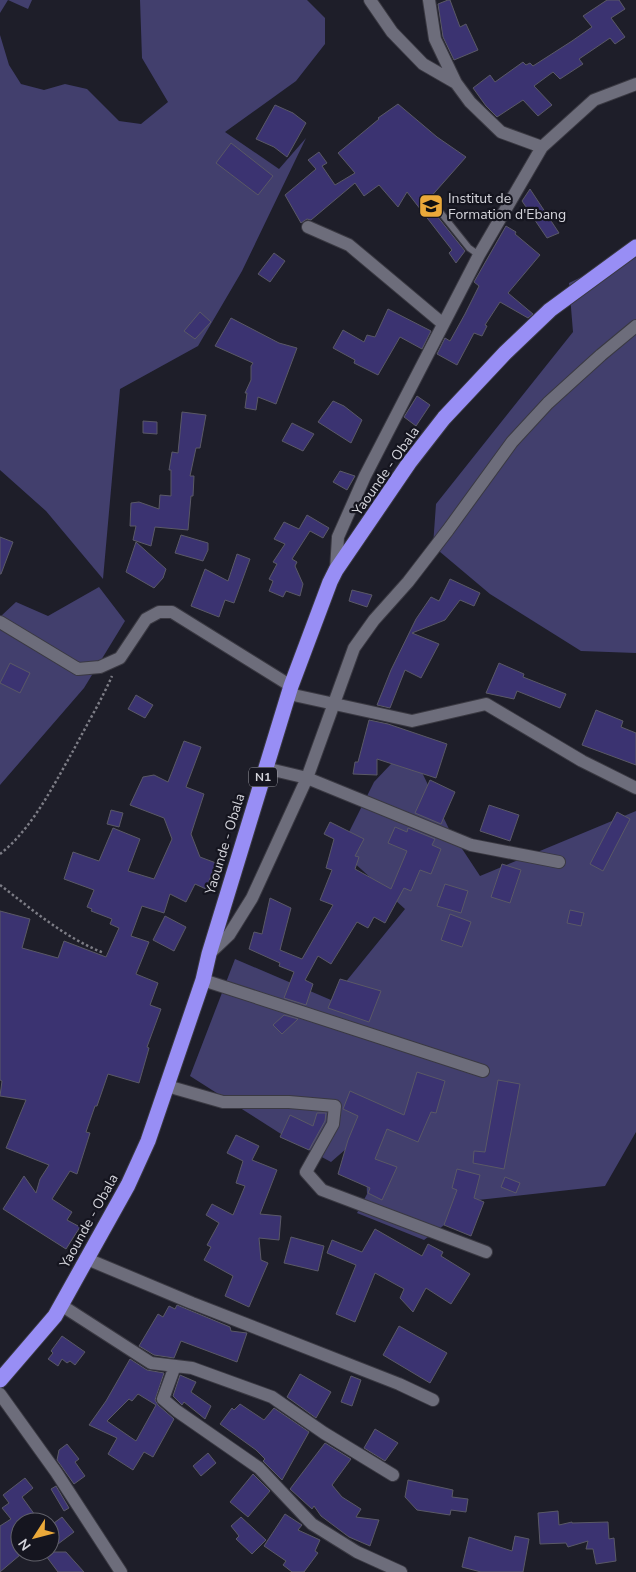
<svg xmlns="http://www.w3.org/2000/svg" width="636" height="1572" viewBox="0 0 636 1572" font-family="'Nunito Sans',sans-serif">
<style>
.green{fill:#423f6d}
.building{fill:#3b3371;stroke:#5a5966;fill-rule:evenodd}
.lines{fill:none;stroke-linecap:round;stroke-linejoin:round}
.lane-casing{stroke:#3a3942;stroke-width:8}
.street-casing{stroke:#3a3942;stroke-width:14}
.highway-casing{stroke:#3a3942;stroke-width:17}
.path{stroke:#7d7d86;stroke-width:2.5;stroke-dasharray:2.5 2.5;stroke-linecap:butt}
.lane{stroke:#6d6d7b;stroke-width:6}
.street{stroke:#6d6d7b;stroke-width:12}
.highway{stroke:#988ef5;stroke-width:15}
.labels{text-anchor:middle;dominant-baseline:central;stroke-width:4.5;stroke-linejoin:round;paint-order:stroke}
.shield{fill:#15151f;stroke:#9b9ba3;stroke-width:1}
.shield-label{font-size:12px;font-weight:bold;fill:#d4d4db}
.poi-label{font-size:14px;fill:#d4d4db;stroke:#15151f;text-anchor:start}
.street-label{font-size:14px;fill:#d4d4db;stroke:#15151f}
</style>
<rect width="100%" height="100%" fill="#1e1e29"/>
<path class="green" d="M0 0H32L28 9 8 0 0 13Z
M140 0H307L325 18V44L296 81 225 132 279 169 306 138 242 271 198 346 120 389 103 579 46 511 0 470V35L9 65 21 84 44 90 65 84 87 89 119 121 141 124 168 102 142 58Z
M636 250V653L581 651 490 594 433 546 436 504 573 332 569 283Z
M99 587 125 621 84 688 0 785V617L16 602 48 616Z
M409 745 449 829 480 876 636 811V1132L605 1186 478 1200 424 1240 357 1213 367 1194 365 1150 354 1142 331 1162 292 1141 190 1076 235 959 331 1000 405 909 340 850 374 782Z"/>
<path class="building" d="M448 0H450L460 27 466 24 478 50 454 60 443 37 438 4Z
M607 0H619L625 9 611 18 625 37 615 44 610 38 579 59 583 64 560 79 553 72 534 86 552 105 538 116 523 100 497 117 486 106 473 88 490 75 495 82 523 62 526 65 530 63 533 66 572 41 592 27 583 16Z
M398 104 437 137 466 157 428 200 437 210V216L465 251 456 263 449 253 452 250 407 192 398 207 379 185 364 196 355 183 311 220 307 219 301 223 285 195 316 169 308 160 319 152 327 163 322 166 335 185 355 173 338 153 379 119 378 118Z
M275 105 293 113 306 123 287 157 274 147 256 139Z
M231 143 273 176 258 195 216 163Z
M530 189 559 233 547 238 522 201Z
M506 226 516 232 515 234 540 255 508 293 533 314 528 318 500 302 485 325 487 326 482 336 474 333 457 365 437 354 445 338 450 341 465 314 479 286 474 282Z
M274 253 285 261 270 282 258 274Z
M388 309 431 331 422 349 400 337 378 375 354 363 355 360 333 348 343 330 364 342 367 335 375 337Z
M200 312 211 322 195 339 184 331Z
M231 318 279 343 297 348 276 404 258 397 256 410 245 408 247 393H245L251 380V366L253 363 215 346Z
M417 396 430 405 416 426 404 417Z
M333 401 344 406 362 420 351 443 318 422Z
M182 412 206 415 200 448H196L190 476H194L193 496H191L188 530 155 527 151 546 133 540 136 526H130L131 503 139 502 159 509 160 495 171 496V470H169L172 452 178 453Z
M143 421 157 422V434L143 433Z
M292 423 314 434 303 451 282 441Z
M340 471 355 476 347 490 333 482Z
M307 515 329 528 323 538 310 531 292 559 297 562 295 566 303 584 300 596 286 591 283 597 269 591 273 581 269 579 277 564 273 562 285 544 274 539 284 522 299 529Z
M181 535 208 543V550L203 561 175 553Z
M0 537 13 542 1 574H0Z
M136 542 166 569 163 578 154 588 126 572Z
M237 554 250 559 234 603 225 600 219 617 191 606 205 569 228 581Z
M450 579 480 593 474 606 460 600 445 620 412 633 439 644 421 678 405 670 390 708 377 705 391 670 416 619 431 597 439 601Z
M352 590 372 595 367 607 349 601Z
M10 663 30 673 20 693 0 683Z
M499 663 524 674 523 677 566 694 560 708 517 691 514 699 486 693Z
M136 695 153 705 145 718 128 709Z
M596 710 623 721 621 727 636 733V765L582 745Z
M369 720 388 724 447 744 436 778 377 759V775L353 774 355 762H358Z
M184 741 201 747 186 787 204 794 191 834 200 857 216 863 206 889 195 884 186 902 170 894 164 913 142 906 131 936 149 942 136 974 158 983 150 1005 161 1009 147 1047 149 1048 139 1083 108 1074 97 1106H95L86 1132 90 1133 77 1174 70 1171 52 1199 72 1212 67 1220 80 1227 66 1249 3 1209 24 1176 36 1193 40 1179 49 1165 6 1148 26 1100 0 1096 2 1081 0 1080V911L30 919 22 948 58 958 64 941 106 957 119 928 110 924 112 919 91 911 92 909 87 907 94 890 64 879 73 852 99 861 113 828 140 839 128 871 154 879 172 839 164 818 130 805 143 777 154 775 168 782Z
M430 780 455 792 441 824 415 813Z
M489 805 519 815 510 841 480 831Z
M111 810 123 813 119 827 107 824Z
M617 812 630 819 603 871 590 864Z
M330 822 364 839 355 856 359 857 355 869 391 889 407 851 388 843 395 827 407 832 408 828 435 839 432 845 441 849 431 874 420 870 411 891 404 888 385 923 374 917 368 928 357 922 331 964 318 956 305 980 313 984 306 1005 284 998 294 972 279 966 280 963 249 949 254 932 262 934 270 898 291 908 280 950 302 959 333 905 320 900 332 870 326 868 334 839 324 834Z
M502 864 521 870 510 903 491 897Z
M445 884 468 891 461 913 437 906Z
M570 910 584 913 581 926 567 923Z
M450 914 471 922 462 947 441 940Z
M165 916 186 927 174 951 153 940Z
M340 979 381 991 369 1022 328 1008Z
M284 1015 298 1019 282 1034 273 1025Z
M417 1072 445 1081 436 1113 431 1112 418 1142 387 1129 375 1159 397 1167 382 1200 368 1193 370 1188 338 1174 348 1140 358 1116 343 1109 350 1091 404 1115Z
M498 1080 520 1084 504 1169 473 1163 474 1151 485 1152Z
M317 1113H326L325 1121 309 1150 280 1137 290 1115 313 1126Z
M236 1135 259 1146 252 1160 277 1170 260 1214 281 1216 279 1240 259 1238 261 1260 268 1263 249 1307 225 1296 233 1276 204 1260 211 1247 207 1245 219 1223 206 1215 212 1204 233 1215 245 1186 236 1183 243 1161 227 1153Z
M457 1169 480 1175 474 1198 484 1202 471 1236 444 1225 457 1190 452 1188Z
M505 1177 520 1183 516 1193 501 1187Z
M375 1229 422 1256 428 1244 443 1252 441 1256 470 1274 451 1304 426 1288 413 1312 400 1298 404 1289 375 1273 355 1322 336 1314 356 1265 327 1253 332 1240 362 1252Z
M291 1237 324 1246 318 1271 284 1263Z
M177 1305 230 1327 231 1331 247 1333 237 1362 181 1341 174 1358 154 1355 139 1346 158 1314 163 1317 169 1306 175 1309Z
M399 1326 447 1353 430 1383 383 1355Z
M62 1336 85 1352 75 1365 70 1361 67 1363 62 1359 58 1366 48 1359 53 1353 51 1351Z
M130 1359 147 1370 164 1373 155 1400 158 1405 174 1419 153 1457 144 1452 133 1470 108 1454 117 1438 89 1425 106 1401ZM138 1394 156 1405 136 1441 107 1421 129 1399 132 1401Z
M300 1374 331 1392 316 1418 287 1397Z
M180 1375 196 1382 191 1392 211 1406 205 1419 184 1402 182 1405 173 1396Z
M351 1376 361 1380 352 1406 341 1402Z
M240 1404 264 1420 274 1408 309 1432 282 1480 263 1461 265 1459 256 1450 220 1424 232 1408 234 1410Z
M375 1429 398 1443 385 1461 364 1448Z
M325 1443 351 1459 332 1485 342 1497 361 1509 356 1517 379 1520 370 1546 349 1537 321 1516 314 1506 312 1509 290 1489Z
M67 1444 79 1459 75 1462 85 1476 74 1484 57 1460 59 1450Z
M208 1453 216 1463 201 1476 193 1466Z
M253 1474 270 1491 248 1517 230 1502Z
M25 1478 33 1488 22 1497 40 1522H20V1555L0 1572V1526L11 1519 2 1508 9 1503 3 1495Z
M408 1480 453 1490 452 1497 468 1499 466 1512 451 1510 450 1515 417 1510 405 1497Z
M56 1486 69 1508 64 1511 51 1489Z
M558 1511 559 1525 572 1522V1523L608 1522 609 1539 614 1538 616 1561 596 1564 593 1549H586L588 1541 568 1547 566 1543 540 1544 538 1513Z
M285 1514 302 1525 298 1530 320 1540 315 1551 318 1553 304 1572H292L283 1565 286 1561 264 1546Z
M62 1517 74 1532 50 1550V1526Z
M241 1517 266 1540 252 1554 236 1539 239 1536 231 1526Z
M515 1536 529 1539 523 1572H481L462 1567 469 1537 512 1551Z
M43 1552H66L84 1572H58Z"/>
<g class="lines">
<defs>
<path id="lane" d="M441 213 469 248 479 255"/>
<path id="street" d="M370 0 392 32 423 64 456 83
M429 0 435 39 456 83 470 102 501 132 542 147
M308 227 349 245 442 323
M336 570 338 537 365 476 479 255 542 147 594 100 636 84
M0 622 78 669 100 667 120 658 146 619 159 612H172L291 686
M289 694 412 721 486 704 582 761 636 788
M265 768 307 778 471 845 559 862
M209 954 229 935 252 898 307 778 354 648 374 620 408 582 448 530 512 442 548 403 601 355 636 326
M203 980 483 1071
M167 1086 223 1102H289L335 1106 333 1124 306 1172 322 1190 486 1252
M87 1259 192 1303 399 1384 433 1400
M61 1305 151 1363 192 1368 272 1397 324 1433 393 1475
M175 1366 163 1399 177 1411 259 1468 312 1524 357 1552 401 1572
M0 1394 56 1472 121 1572"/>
<path id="highway" d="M0 1380 55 1316 128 1185 148 1141 203 980 209 954 291 686 330 582 336 570 409 463 444 418 505 353 550 310 636 247"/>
</defs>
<use href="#lane" class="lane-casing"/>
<use href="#street" class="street-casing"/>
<use href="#highway" class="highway-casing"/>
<path class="path" d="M0 854C32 829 53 786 73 751 86 726 101 701 112 676
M0 885C33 910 65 938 104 953"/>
<use href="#lane" class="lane"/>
<use href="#street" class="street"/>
<use href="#highway" class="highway"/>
</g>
<defs>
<symbol id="school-square" viewBox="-11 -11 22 22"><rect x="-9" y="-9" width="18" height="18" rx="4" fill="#eba93a" stroke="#15151f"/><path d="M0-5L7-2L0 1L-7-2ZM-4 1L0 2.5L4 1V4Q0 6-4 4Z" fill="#111"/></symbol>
</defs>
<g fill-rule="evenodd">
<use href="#school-square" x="417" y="192" width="28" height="28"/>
</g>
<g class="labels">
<rect class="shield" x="249" y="767.5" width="28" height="19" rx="4"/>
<g class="shield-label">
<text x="263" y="777">N1</text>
</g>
<g class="poi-label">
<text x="448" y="198">Institut de<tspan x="448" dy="16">Formation d'Ebang</tspan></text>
</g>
<g class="street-label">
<text transform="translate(386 471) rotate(-55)">Yaounde - Obala</text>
<text transform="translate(225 844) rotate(-73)">Yaounde - Obala</text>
<text transform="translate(89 1221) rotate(-61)">Yaounde - Obala</text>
</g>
</g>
<g transform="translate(35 1537) rotate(234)"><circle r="24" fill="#15151f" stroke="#61616a"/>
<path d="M0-4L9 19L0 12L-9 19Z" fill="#eba93a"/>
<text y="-8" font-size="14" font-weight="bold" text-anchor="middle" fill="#d4d4db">N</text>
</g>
</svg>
